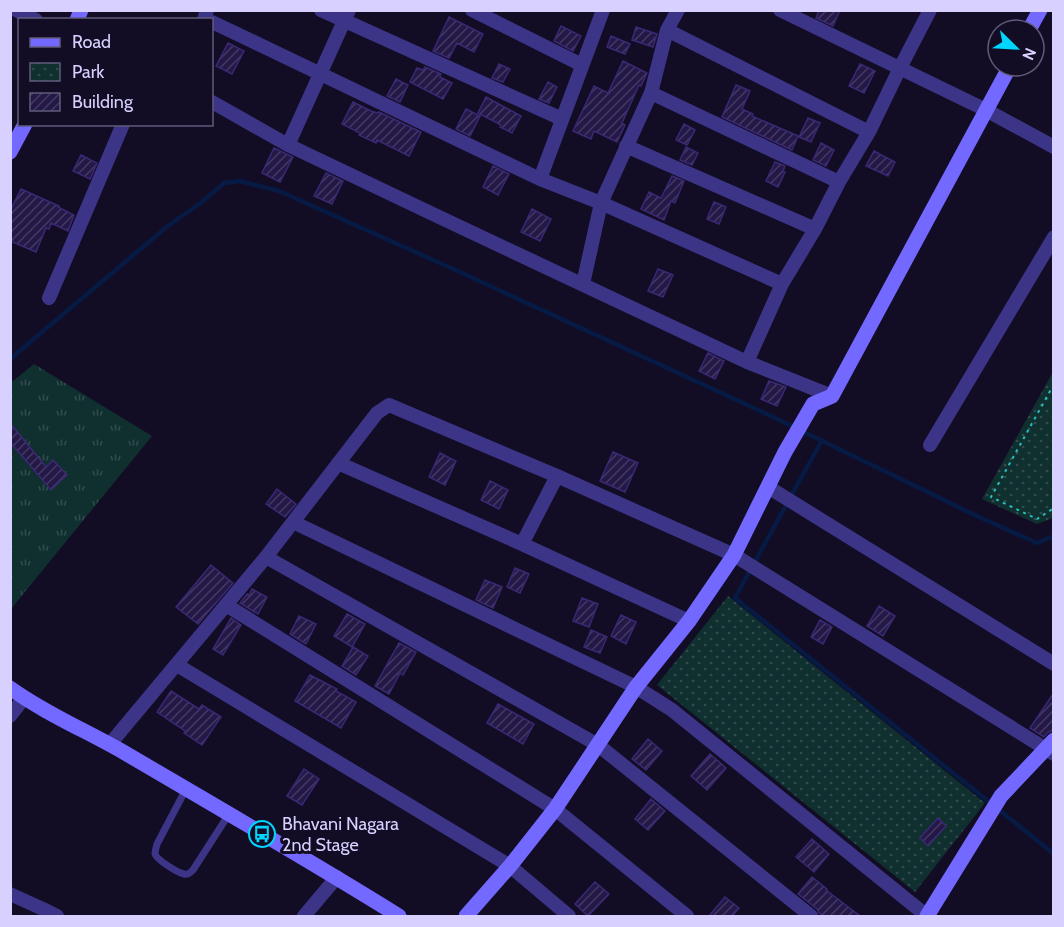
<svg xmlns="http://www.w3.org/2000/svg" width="1064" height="927" viewBox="0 0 1064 927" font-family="Cabin,sans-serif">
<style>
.grass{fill:url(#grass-tufts)}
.park{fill:url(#park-dots)}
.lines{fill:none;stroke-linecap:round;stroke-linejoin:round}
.stream{stroke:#061a44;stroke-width:4.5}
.building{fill:url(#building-hatch);stroke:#3b2875;stroke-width:1.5}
.path{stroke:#27bdbc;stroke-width:2;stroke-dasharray:3 4.5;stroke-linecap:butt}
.lane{stroke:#3c3587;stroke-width:7}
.street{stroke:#3c3587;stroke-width:14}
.secondary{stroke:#7368ff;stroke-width:15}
.labels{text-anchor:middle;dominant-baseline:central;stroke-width:6;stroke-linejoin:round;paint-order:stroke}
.poi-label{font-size:18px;fill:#d8d1ff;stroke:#120d25;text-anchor:start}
</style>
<defs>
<pattern id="grass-tufts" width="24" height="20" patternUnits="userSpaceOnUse" patternTransform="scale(1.5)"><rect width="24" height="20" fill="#102f2f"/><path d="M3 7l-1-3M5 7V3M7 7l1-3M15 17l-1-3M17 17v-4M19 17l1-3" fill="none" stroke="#324c4e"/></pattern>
<pattern id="park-dots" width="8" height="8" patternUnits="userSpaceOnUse" patternTransform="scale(1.5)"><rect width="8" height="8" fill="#102f2f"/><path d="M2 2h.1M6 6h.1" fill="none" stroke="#324c4e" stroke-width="1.8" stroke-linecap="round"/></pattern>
<pattern id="building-hatch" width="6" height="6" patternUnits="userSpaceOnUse" patternTransform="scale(1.5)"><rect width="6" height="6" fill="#241847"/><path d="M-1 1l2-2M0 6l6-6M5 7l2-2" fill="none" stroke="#433963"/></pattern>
</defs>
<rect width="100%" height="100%" fill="#120d25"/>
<path class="grass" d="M34 364 152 436 11 609V380L13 381Z"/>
<path class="park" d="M1053 372V518L1037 524 982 499Z
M728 596 985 803 915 892 657 685Z"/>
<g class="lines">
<path class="stream" d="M10 359 169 225 202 202 224 183 240 181 279 191 460 272 773 417 979 517 1037 543 1054 536
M822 440 735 598 1054 854"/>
</g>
<path class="building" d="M819 10H840L833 26 816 18Z
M449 17 483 34 474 52 457 43 449 58 433 51Z
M561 26 581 36 573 51 554 41Z
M636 27 657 34 653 47 632 40Z
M611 36 630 44 625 54 607 47Z
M228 43 244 51 232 74 216 66Z
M623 61 647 73 641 86 639 85 622 123 625 125 617 142 594 131 591 139 573 131 594 86 608 93Z
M499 64 510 69 503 82 492 78Z
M860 64 875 71 864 93 849 86Z
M425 67 441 74 440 77 452 83 443 99 410 82 417 68 423 70Z
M396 79 408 85 400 102 387 96Z
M548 82 557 87 549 103 539 99Z
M736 85 750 91 742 109 753 114 752 116 798 136 792 150 722 117Z
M486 97 521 116 512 133 500 127 501 125 478 113Z
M353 102 371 111 378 113 379 112 421 132 409 156 377 140 376 143 359 135 360 133 342 124Z
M466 109 480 116 470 136 456 129Z
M808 118 820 123 811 142 799 137Z
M684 124 695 130 687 145 676 140Z
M821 143 834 150 826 166 813 160Z
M686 147 698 153 692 165 680 160Z
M274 148 293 157 280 182 262 173Z
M874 151 895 162 888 176 866 166Z
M81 155 97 163 90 179 73 171Z
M775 162 785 166 783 171 785 172 778 187 766 181Z
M493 166 509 174 498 195 483 187Z
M326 173 343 181 332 204 314 196Z
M672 176 684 181 675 203 671 201 664 220 641 209 649 192 661 198Z
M21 189 59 206 58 207 74 215 68 231 51 223 49 229 46 228 36 252 10 241V211Z
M714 202 726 207 719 224 707 219Z
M532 209 551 219 540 241 521 232Z
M658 269 673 275 663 297 648 291Z
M708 353 724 361 715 379 699 371Z
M769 381 786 387 777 406 761 399Z
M10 423 46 467 53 460 67 475 51 490 10 442Z
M613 452 638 463 625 492 600 481Z
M440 453 456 461 445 485 429 477Z
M490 481 508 490 499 509 481 500Z
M277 489 296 504 285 517 266 504Z
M211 565 233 583 198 624 176 607Z
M515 568 529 574 520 593 507 587Z
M485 580 502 587 493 608 476 600Z
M252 589 267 597 258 614 240 603 247 594 249 595Z
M582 598 598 604 589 627 573 621Z
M879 606 895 616 883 636 867 626Z
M347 614 365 624 352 647 334 636Z
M621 615 636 622 626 644 611 636Z
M299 616 316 624 306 644 290 634Z
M231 618 241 625 223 655 213 649Z
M820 620 832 627 823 644 811 637Z
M591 630 607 637 600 653 584 647Z
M399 643 416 652 403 675 400 673 389 694 375 686Z
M353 647 368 656 356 675 342 666Z
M310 675 337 689 336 691 356 702 341 728 295 701Z
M171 691 199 709 202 705 221 717 202 745 184 733 185 731 157 712Z
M1053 694V730L1047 733 1044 737 1030 728Z
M498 704 534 724 523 744 487 723Z
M648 739 662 751 646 770 632 759Z
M710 754 726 768 707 790 691 776Z
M304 769 319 779 302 805 287 796Z
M651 799 665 811 648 830 635 819Z
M938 818 946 826 928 846 920 838Z
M812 839 829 854 814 872 796 857Z
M812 877 827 889 826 890 860 916H824L819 913 817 909 798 894Z
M595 882 609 894 588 916 575 904Z
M725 897 739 908 732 916H709Z"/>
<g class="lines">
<path class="path" d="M1054 384 991 497 1037 519 1054 508"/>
<path class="lane" d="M186 789 157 844C156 848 155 851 155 854 157 860 178 873 184 874 188 875 190 873 193 870L229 814"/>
<path class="street" d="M16 10 36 20
M321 10 562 119
M472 10 582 65
M780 10 986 110 1054 147
M204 20 207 10
M212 22 540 179 601 203 782 284
M667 30 869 132
M651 93 839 182
M212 102 288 145 437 216 747 362 832 396
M288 145 349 10
M626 146 815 229
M540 179 603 10
M583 284 601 203 651 93 667 30 678 10
M49 298 123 124
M747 362 782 284 815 229 839 182 869 132 900 68 930 10
M930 445 1054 237
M338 463 522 544 689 621
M768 487 1054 664
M293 522 636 687 672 710 927 916
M522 544 557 476
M266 557 598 745 811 916
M226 605 555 809 687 916
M177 665 510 866 569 916
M10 716 24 698
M110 744 266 557 377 413 389 405 557 476 734 555 1054 754
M10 894 43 909 57 916
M304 916 337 877"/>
<path class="secondary" d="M77 20 81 10
M1029 30 1040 10
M10 152 25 124
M10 688C46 714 87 731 125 753 217 807 309 860 399 916
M466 916 510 866 555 809 636 687 689 621 734 555 785 452 813 404 832 396 1010 66
M927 916 1001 796 1054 740"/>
</g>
<defs>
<symbol id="bus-ring" viewBox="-11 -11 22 22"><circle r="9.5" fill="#120d25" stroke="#00d6fc" stroke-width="1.5"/><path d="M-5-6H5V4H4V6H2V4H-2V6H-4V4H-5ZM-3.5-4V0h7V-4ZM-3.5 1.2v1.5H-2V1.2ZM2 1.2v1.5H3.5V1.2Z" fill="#00d6fc"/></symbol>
</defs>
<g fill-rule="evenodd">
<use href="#bus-ring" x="247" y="819" width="30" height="30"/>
</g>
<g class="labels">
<g class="poi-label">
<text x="282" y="824">Bhavani Nagara<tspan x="282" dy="21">2nd Stage</tspan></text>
</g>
</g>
<rect width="1064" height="927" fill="none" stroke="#d8d1ff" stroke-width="24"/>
<rect x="18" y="18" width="195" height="108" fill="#120d25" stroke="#615b7c" stroke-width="1.5"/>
<rect x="30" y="38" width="30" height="9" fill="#7368ff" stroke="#615b7c" stroke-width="1.5"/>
<text x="72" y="48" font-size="18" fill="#d8d1ff">Road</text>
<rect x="30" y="63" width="30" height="18" fill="url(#park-dots)" stroke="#615b7c" stroke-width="1.5"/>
<text x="72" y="78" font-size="18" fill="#d8d1ff">Park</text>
<rect x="30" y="93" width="30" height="18" fill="url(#building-hatch)" stroke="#615b7c" stroke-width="1.5"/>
<text x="72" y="108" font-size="18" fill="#d8d1ff">Building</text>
<g transform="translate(1016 48) rotate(114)"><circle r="28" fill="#120d25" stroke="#615b7c" stroke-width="1.5"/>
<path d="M0-4.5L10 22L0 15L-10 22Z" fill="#00d6fc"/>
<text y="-9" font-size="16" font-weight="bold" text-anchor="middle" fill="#d8d1ff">N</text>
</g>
</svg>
